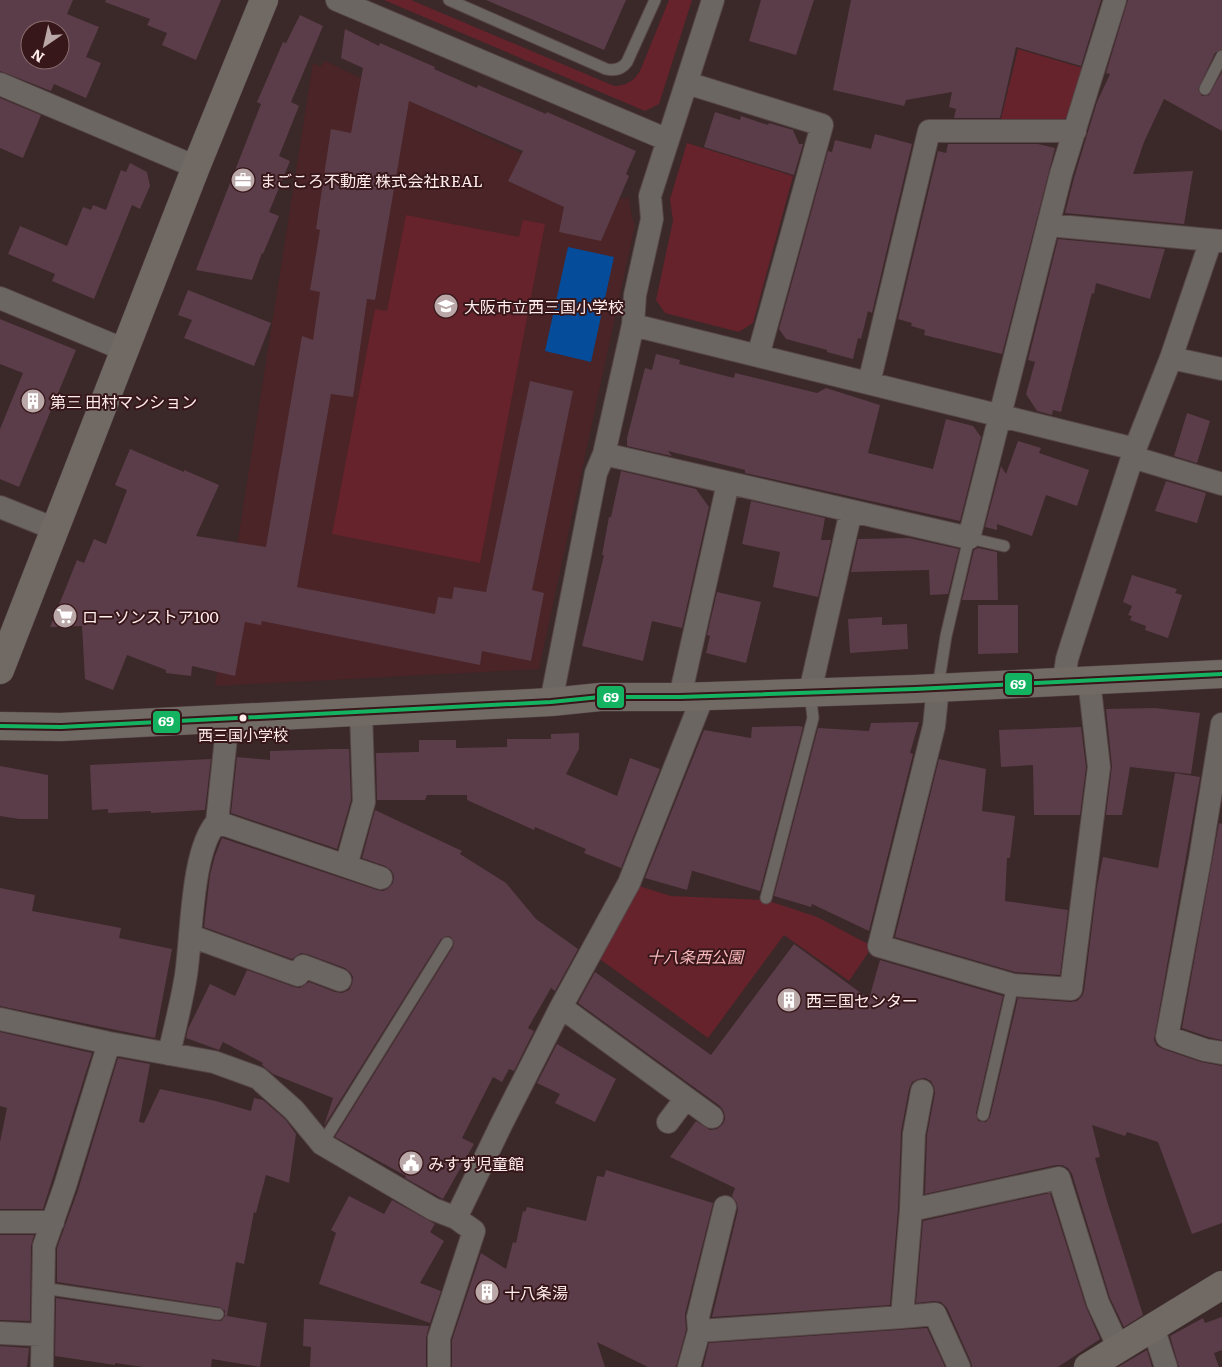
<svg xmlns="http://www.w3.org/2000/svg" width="1222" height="1367" viewBox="0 0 1222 1367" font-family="Literata,'Noto Sans JP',serif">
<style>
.built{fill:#4a2426}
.green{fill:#66232c}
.water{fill:#054c9a}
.building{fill:#5b3d49;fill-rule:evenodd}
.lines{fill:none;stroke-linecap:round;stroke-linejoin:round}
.lane-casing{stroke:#554546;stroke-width:13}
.street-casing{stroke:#554546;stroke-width:24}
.secondary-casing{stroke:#554546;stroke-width:29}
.lane{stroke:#6c6662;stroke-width:11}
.street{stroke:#6c6662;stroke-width:22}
.secondary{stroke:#716964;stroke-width:28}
.bus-1-casing{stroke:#38171a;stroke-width:8}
.bus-1{stroke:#13b361;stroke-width:4}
.bus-dot{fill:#ffecec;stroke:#38171a;stroke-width:2}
.labels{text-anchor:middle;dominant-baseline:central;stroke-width:4;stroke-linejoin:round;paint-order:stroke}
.bus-label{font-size:15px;fill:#ffecec;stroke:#38171a}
.poi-label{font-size:16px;fill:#ffecec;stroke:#38171a;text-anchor:start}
.park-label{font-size:16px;font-style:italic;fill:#f8b8bb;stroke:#38171a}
.line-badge{stroke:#38171a;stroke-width:2}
.badge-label{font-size:14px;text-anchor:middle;font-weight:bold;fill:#fff}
</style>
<rect width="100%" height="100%" fill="#3b2829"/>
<path class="built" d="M325 61 618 199 629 198 632 217 635 225 539 669 215 686 313 63 320 67Z"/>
<path class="green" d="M384 0H411L614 86C626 86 634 81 640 71L669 0H692L659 104 645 111Z
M1018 49 1086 69 1068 117 1061 120 1001 119Z
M687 143 793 176 753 323 739 332 665 313 656 300 673 221 670 199Z
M406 215 519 237 523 220 545 224 480 563 332 534 375 309 387 311Z
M639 886 671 896 766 900 817 917 868 944V953L849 981 784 935 708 1038 597 957Z"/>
<path class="water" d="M568 247 614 257 591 362 545 351Z"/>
<path class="building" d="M0 0H73L67 14 99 27 86 57 101 63 86 98 54 84 51 91 0 71ZM30 30H60V60H30Z
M106 0H221L196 60 162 45 167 33 147 25 150 19 105 2Z
M486 0H626L604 50Z
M761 0H814L796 55 749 41Z
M851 0H1101L1081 66 1016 47 1000 118H954L956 109 949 107 952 92 906 100 904 106 833 90Z
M1128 0H1222V49L1215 53 1198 89 1202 96 1209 95 1222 72V131L1164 99 1144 142 1133 174 1193 171 1184 224 1065 213 1074 178 1097 102 1110 74 1106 73Z
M300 15 323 26 291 102 299 106 279 156 290 161 269 212 279 216 263 254 262 253 252 280 196 270 261 104 257 102 283 42 286 43Z
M345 29 379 46 380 43 435 67 434 69 477 88 478 85 546 114 547 112 636 151 626 174 629 176 601 241 559 232 564 207 508 181 523 151 409 101 375 300 367 299 353 397 331 394 297 587 435 614 438 597 452 599 454 587 486 592 530 381 573 391 532 590 544 593 531 661 482 651 480 665 262 621 261 625 245 622 235 676 192 666 191 676 166 673V670L127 655 113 690 85 679 82 626 50 627 77 560 84 563 94 539 106 544 127 490 115 485 130 449 184 472V470L219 485 196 536 266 547 302 336 313 340 320 292 310 290 320 230 316 229 331 129 351 133 363 68 341 58Z
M0 98 41 115 23 158 0 148Z
M715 112 740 120 741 116 768 125 769 123 793 130 799 144H803L794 175 704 147Z
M875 134 912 144 872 313 868 311 861 339 858 338 853 359 827 352V350L786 339 779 329 828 151 832 152 835 140 871 149Z
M948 144H1038L1055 148 1002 354 924 335 925 330 911 326 912 323 898 319 938 151 946 153Z
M130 163 147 172 150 186 140 209 132 205 94 299 52 281 55 274 8 254 20 226 67 246 83 207 91 210 93 205 106 210 121 170 126 172Z
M1058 239 1165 249 1150 299 1096 283 1094 294 1092 293 1061 412 1053 410 1052 415 1037 411 1026 394 1035 362 1028 360Z
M188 290 271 323 254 366 184 338 192 320 178 315Z
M0 319 76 350 19 487 0 479V429L23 373 0 364Z
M656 354 680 360 679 364 734 378 735 373 817 393 826 388 880 405 868 453 933 469 946 419 973 426 981 437 960 521 745 473V470L668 451 672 456 627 446V438L645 368 652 370Z
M1187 413 1210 421 1197 463 1174 456Z
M1018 441 1041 448 1039 453 1089 470 1077 506 1046 495 1032 536 997 524V530L985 527 1001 466 1006 474Z
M621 471 696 489 709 507 682 628 652 621 643 661 582 646 604 555H602L609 517H611Z
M1166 481 1206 493 1197 523 1155 511Z
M751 501 825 518 821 540H831L818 597 773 587 780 552 742 544Z
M909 538 959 549 948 594 930 595 929 570 851 572 858 539Z
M978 548 997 552 998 600H962L974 550Z
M1132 575 1177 589 1175 593 1182 595 1168 638 1145 630 1146 626 1130 620 1132 616 1128 615 1132 606 1123 602Z
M717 592 761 602 746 663 706 653 710 636 707 635Z
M978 605H1018V653L978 654Z
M882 617V625L907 624 908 649 850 653 848 619Z
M1155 708 1200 713 1191 774 1130 767 1122 815H1106L1112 766 1106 709Z
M919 722 910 753 913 754 869 931 812 904 811 907 774 896 818 728 869 731 871 723Z
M799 726 803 727 760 891 690 870 692 871 687 890 645 878 704 730 751 738 752 727Z
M1081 727 1086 767 1080 815H1034L1033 765 1001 767 999 730Z
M579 733V749L566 774 617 796 630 758 660 769 621 868 584 853 586 849 535 827 534 830 467 800V795H427L425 800H377L376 753 419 752V740H456V748L507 747V739H551V734Z
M333 749H349L351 800 337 849 231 813 237 757 270 760V751Z
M211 759 205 810 151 813V811L108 813V809L92 810 90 765Z
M939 759 986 769 982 811 1015 816 1010 858H1007L1005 901 1068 910 1060 975 1015 972 895 937Z
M0 766 48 775V819H19L0 816Z
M1175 773 1200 777 1154 1040 1157 1046 1163 1049 1201 1062 1222 1066V1223L1192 1234 1158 1142 1127 1132 1125 1136 1092 1125 1100 1157 1095 1158 1107 1201 1143 1315 1124 1327 1110 1298 1072 1174 1068 1168 1062 1165H1056L925 1194 927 1135 935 1093 934 1087 931 1081 925 1078 918 1079 912 1082 909 1089 901 1132 898 1209 890 1305 712 1317 738 1210 737 1203 732 1196 735 1188 670 1157 696 1121 710 1130 717 1129 723 1124 725 1119 724 1112 720 1106 578 1003 595 972 711 1055 794 944 869 999 880 960 1003 996 976 1113 978 1121 986 1122 990 1117 1018 998 1070 1002 1077 1001 1082 996 1084 991 1097 886 1103 857 1158 868Z
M375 810 462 851 460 854 506 883 536 919 578 949 555 991 551 988 528 1028 534 1031 514 1071 509 1069 502 1082 493 1077 462 1138 474 1144 443 1199 405 1178 406 1176 335 1137 453 947 454 943 451 937 447 936 441 939 324 1126 333 1098 273 1074 262 1065 263 1063 223 1042 219 1050 186 1038 188 1029 210 984 235 996 247 970 294 987 300 988 309 982 335 992 342 993 349 990 352 984 353 977 350 972 345 968 307 954 301 953 292 959 204 927 210 875 215 856 222 838 377 890 383 891 389 888 393 883 394 876 391 870 385 866 362 858Z
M1219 823 1222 824V1040L1208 1037 1182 1028Z
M0 888 35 895 32 911 121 928 119 938 172 949 155 1038 0 1006Z
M0 1032 92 1053 43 1209H0V1142L7 1108 0 1106Z
M557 1044 616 1079 595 1122 555 1103 560 1094 537 1083Z
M118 1058 150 1064 139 1122 144 1123 160 1089 216 1101 251 1111 254 1098 263 1100 285 1119 296 1134 289 1183 266 1175 256 1213 254 1212 244 1264 236 1262 227 1316 267 1323 260 1367 212 1359 211 1367H143L115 1363V1365L55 1356 56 1298 217 1321H221L225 1316V1311L219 1307 57 1282V1248L78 1190Z
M606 1170 713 1203 685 1314 686 1330 676 1367H648L597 1342 605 1367H452V1340L481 1253 506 1269 513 1242 516 1243 523 1211 525 1212 527 1207 586 1221 597 1176 604 1177Z
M1050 1193 1086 1307 1100 1339 1058 1367H972L971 1362 947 1308 941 1302 934 1301 916 1303 923 1221Z
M349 1196 384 1214 392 1200 435 1224 430 1232 444 1241 420 1283 441 1291 430 1323 319 1284 336 1233 331 1230Z
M0 1235H34L31 1246 30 1321 0 1320Z
M1222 1317V1350L1214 1353 1219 1367H1179L1170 1336 1203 1318 1205 1323Z
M304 1319 429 1326 426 1338V1367H310L311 1347 303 1346Z
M927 1328 945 1367H703L709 1343Z
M0 1346 29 1348 27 1367H0Z
M1147 1350 1152 1367H1118Z"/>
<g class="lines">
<defs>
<path id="lane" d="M449 0 606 69C615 71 622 69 627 62L655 0
M1205 89 1222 56
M938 687 946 636 969 538 1004 546
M766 898 813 718 810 692
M983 1115 1013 985
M322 1144 447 943
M43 1288 218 1314"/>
<path id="street" d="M337 0 668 140
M687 83 822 125 758 356
M0 84 196 167
M1048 225 1222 241
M0 298 125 350
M633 325 1135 449
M1171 358 1222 369
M869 383 929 131H1075
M604 454 969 538 1061 174 1115 0
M1132 457 1222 484
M0 507 55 529
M1064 680 1067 659 1072 643 1135 449 1171 358 1211 240
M938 687 934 726 879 946 1013 985 1071 989 1099 767 1089 680
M810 692 851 511
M680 697 728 483
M551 702 596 473 604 454 633 325 635 295 652 219 650 196 713 0
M1222 724 1200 859 1167 1037 1205 1050 1222 1053
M217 822 381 878
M346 866 364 802 361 712
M191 936 298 975 303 966 340 980
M561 1007 712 1117
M0 1019 109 1043 214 1062 258 1078 294 1110 322 1144 433 1209 456 1218 474 1231 439 1338V1367
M169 1054C175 1027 182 1001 186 975 192 936 191 850 217 822L228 719
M668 1122 686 1098
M911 1210 1059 1178 1098 1303 1119 1348
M456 1218 501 1125 561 1007 629 883 703 696
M0 1222H53
M902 1317 911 1210 914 1134 922 1091
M1153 1327 1166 1367
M699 1331 698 1317 725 1207
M0 1333 42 1335
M42 1367 44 1246 65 1186 109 1043
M689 1367 699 1331 902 1317 935 1314 959 1367"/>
<path id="secondary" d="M0 670 196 167 264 0
M0 726 61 727 551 702 600 697H680L915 689 1222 674
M1088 1367 1222 1285"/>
</defs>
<use href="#lane" class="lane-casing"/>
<use href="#street" class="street-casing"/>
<use href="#secondary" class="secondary-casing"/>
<use href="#lane" class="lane"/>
<use href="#street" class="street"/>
<use href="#secondary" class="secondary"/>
<defs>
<path id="bus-1" d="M0 726 61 727 551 702 600 697H680L915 689 1222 674"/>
</defs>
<use href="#bus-1" class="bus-1-casing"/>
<use href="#bus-1" class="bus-1"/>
</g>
<defs>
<symbol id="office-disc" viewBox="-11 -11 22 22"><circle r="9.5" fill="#baa7a8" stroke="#38171a"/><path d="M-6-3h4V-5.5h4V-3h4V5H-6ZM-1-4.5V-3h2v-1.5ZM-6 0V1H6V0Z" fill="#fff"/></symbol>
<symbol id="school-disc" viewBox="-11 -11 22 22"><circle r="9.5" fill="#baa7a8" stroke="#38171a"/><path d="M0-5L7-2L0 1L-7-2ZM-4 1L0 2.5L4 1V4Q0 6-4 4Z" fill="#fff"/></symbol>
<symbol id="building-disc" viewBox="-11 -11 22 22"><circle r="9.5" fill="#baa7a8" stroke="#38171a"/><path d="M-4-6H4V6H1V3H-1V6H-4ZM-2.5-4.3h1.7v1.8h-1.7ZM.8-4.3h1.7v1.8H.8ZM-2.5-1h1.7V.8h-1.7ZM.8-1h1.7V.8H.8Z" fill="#fff"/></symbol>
<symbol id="supermarket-disc" viewBox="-11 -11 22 22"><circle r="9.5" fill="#baa7a8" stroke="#38171a"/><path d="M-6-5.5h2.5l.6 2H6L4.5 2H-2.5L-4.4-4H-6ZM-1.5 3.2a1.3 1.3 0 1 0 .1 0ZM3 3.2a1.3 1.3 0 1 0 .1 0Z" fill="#fff"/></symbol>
<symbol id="civic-disc" viewBox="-11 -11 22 22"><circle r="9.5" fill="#baa7a8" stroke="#38171a"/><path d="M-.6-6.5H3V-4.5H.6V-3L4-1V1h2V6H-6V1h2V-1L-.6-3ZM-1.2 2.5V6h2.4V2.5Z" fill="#fff"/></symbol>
</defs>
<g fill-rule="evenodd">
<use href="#office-disc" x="229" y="166" width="28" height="28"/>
<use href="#school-disc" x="432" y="292" width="28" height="28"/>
<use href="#building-disc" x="19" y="387" width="28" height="28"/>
<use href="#supermarket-disc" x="51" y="602" width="28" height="28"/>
<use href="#building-disc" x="775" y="986" width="28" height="28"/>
<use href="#civic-disc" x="397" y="1149" width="28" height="28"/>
<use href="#building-disc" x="473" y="1278" width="28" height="28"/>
</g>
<circle class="bus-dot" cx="243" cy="718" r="4.5"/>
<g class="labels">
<g class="bus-label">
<text x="243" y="734">西三国小学校</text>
</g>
<g class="poi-label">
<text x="260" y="180">まごころ不動産 株式会社REAL</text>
<text x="464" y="306">大阪市立西三国小学校</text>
<text x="50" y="401">第三 田村マンション</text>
<text x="82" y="616">ローソンストア100</text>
<text x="806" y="1000">西三国センター</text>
<text x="428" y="1163">みすず児童館</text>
<text x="504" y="1292">十八条湯</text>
</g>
<g class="park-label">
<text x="695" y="956">十八条西公園</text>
</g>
</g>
<g class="line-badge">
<rect x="1004" y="672" width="29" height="24" rx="5" fill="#13b361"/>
<rect x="596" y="685" width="29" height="24" rx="5" fill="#13b361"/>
<rect x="152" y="710" width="29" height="24" rx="5" fill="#13b361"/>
</g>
<g class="badge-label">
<text x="1018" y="689">69</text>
<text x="611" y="702">69</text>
<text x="166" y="726">69</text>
</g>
<g transform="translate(45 45) rotate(214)"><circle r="24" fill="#38171a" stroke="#886c6e"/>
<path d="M0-4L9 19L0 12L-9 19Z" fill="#baa7a8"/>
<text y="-8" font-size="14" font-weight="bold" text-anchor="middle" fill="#ffecec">N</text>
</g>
</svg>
